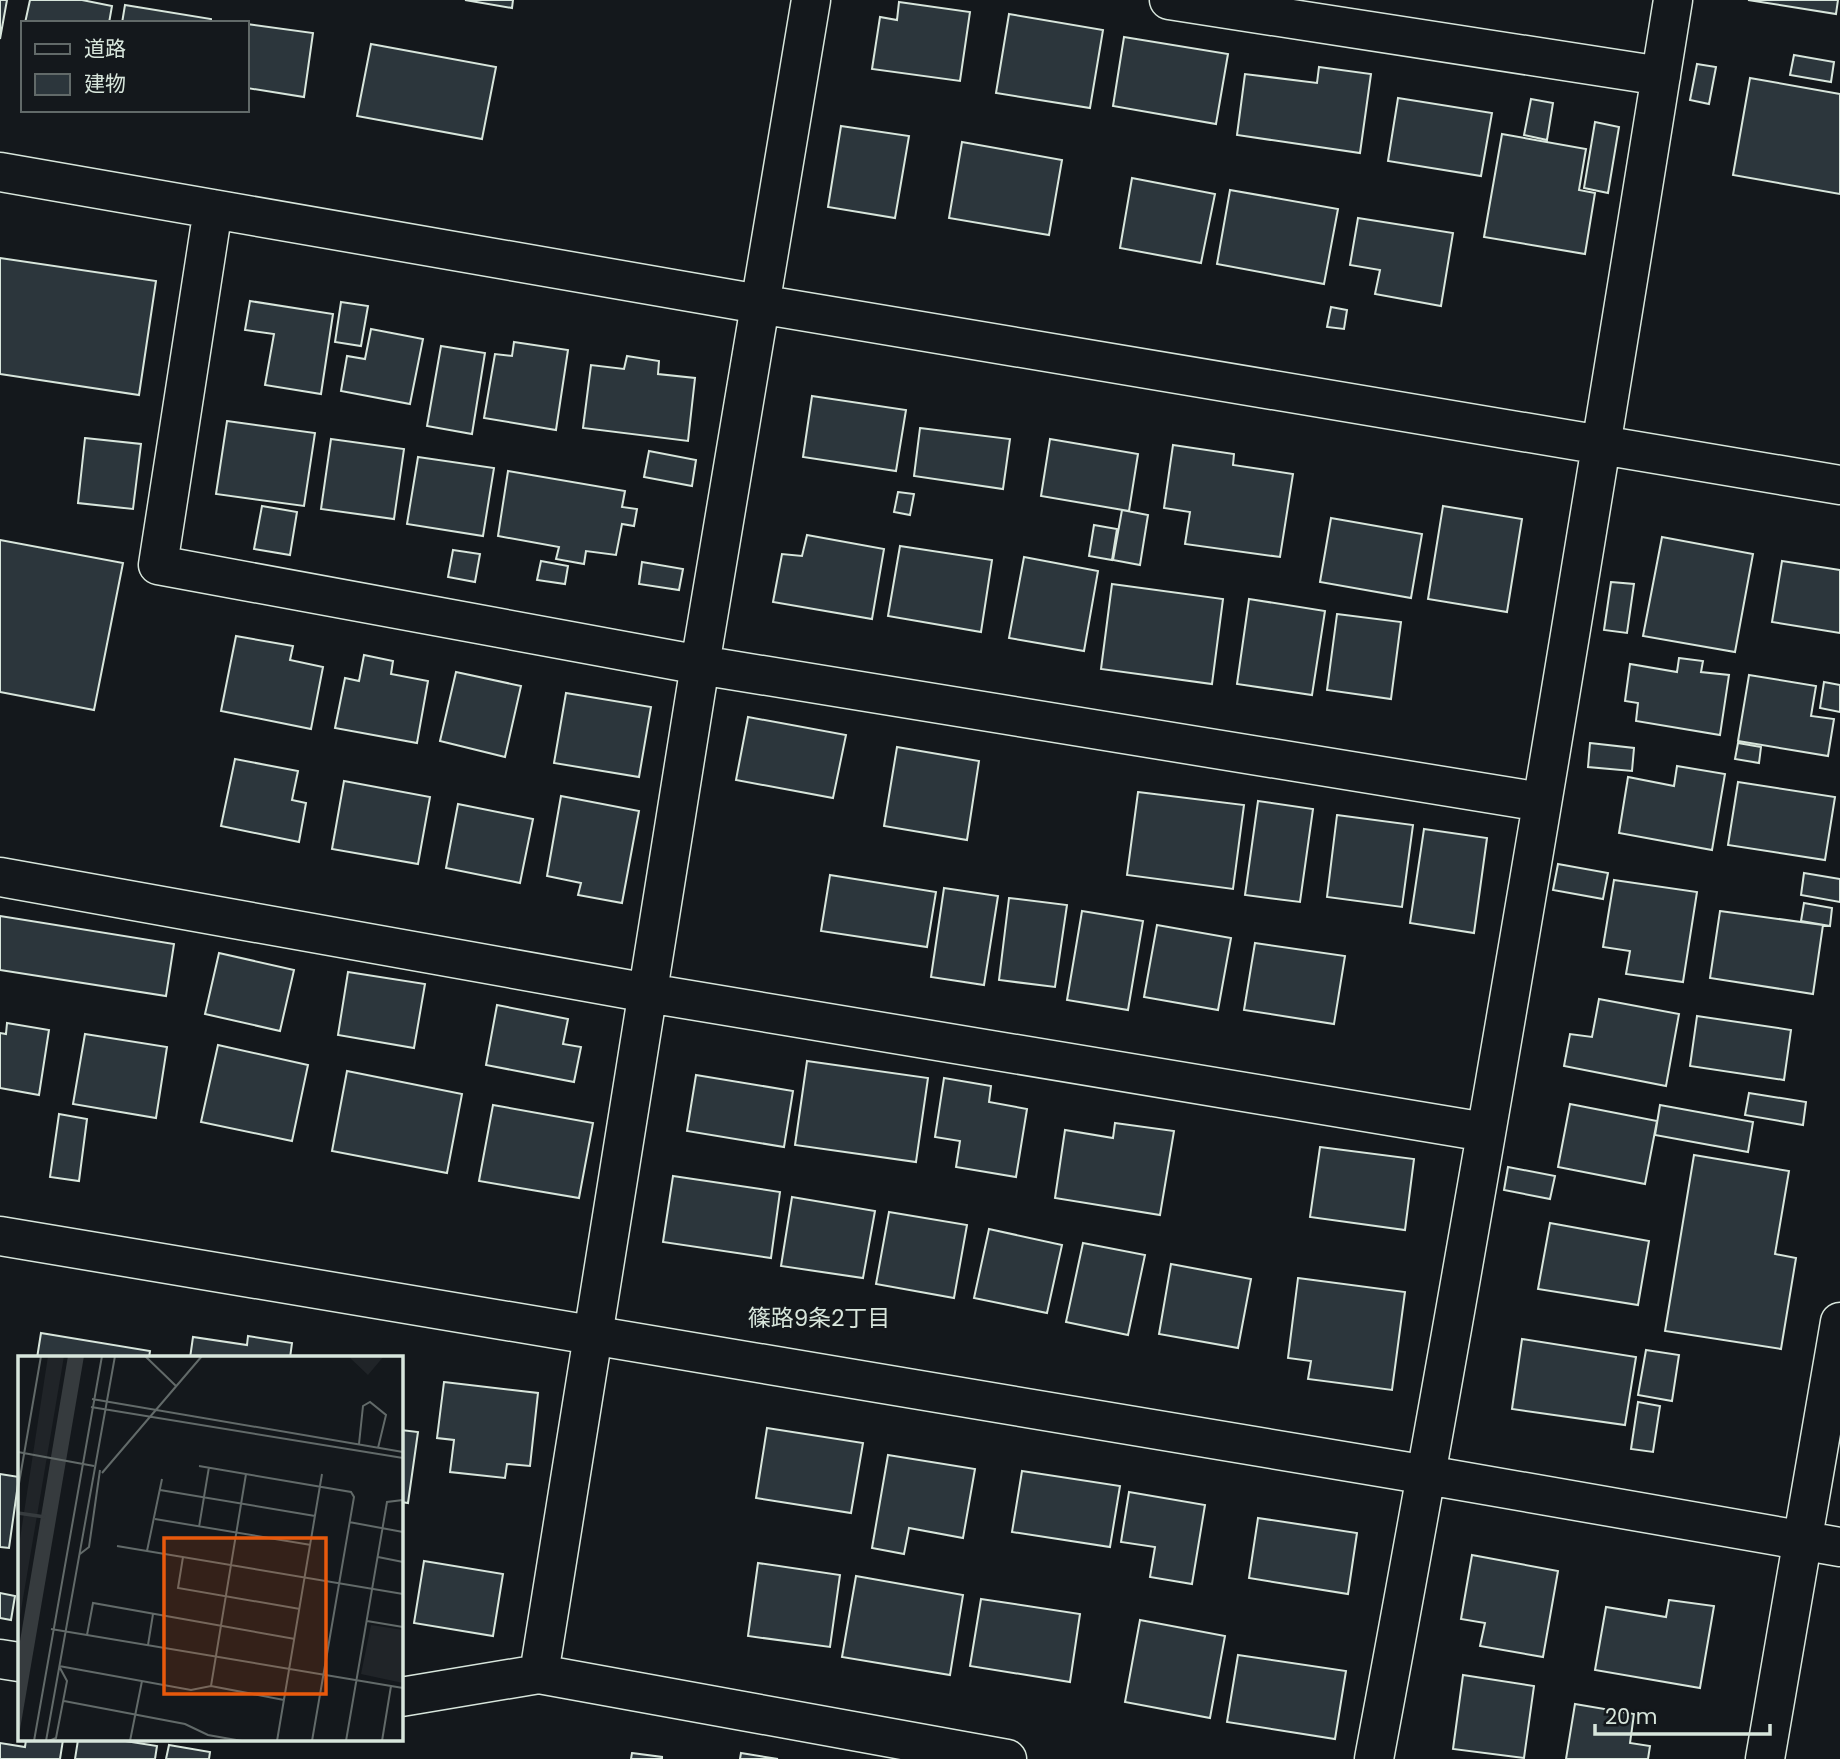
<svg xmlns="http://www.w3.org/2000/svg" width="1840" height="1759" viewBox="0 0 1840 1759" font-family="Poppins,'Noto Sans JP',sans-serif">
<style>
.building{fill:#2c363c;stroke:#d8e6dc;stroke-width:2}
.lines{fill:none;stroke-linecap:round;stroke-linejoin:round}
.minor-casing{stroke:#d8e6dc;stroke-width:41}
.minor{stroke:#14181c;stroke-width:38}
.labels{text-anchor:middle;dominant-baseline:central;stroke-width:5;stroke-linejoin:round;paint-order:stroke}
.neighbourhood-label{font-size:23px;fill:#d8e6dc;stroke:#14181c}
.inset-river{fill:none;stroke:#363b3e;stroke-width:3.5}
.inset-road{fill:none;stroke:#626a69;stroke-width:2}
.view{fill:#e8590c;fill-opacity:0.15;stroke:#e8590c;stroke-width:3.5}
.inset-edge{fill:none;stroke:#d8e6dc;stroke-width:3.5}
</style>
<rect width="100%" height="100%" fill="#14181c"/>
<path class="building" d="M0 0H7L0 39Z
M30 0H82L112 6 109 23H25Z
M465 0H513L512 8Z
M1748 0H1838L1836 14Z
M899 2 970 12 960 81 872 69 880 17 897 20Z
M125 5 211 19V23H122Z
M1009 14 1103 30 1090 108 996 93Z
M247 24 313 33 304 97 247 88Z
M1124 37 1228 54 1216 124 1113 106Z
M371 44 496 67 482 139 357 116Z
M1794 55 1834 62 1831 82 1790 75Z
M1697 64 1716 67 1709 104 1690 100Z
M1319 67 1371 74 1360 153 1237 135 1245 74 1317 83Z
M1750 78 1840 94V194L1733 175Z
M1398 98 1492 113 1481 176 1388 161Z
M1531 99 1553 103 1547 140 1524 135Z
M1595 122 1619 127 1608 193 1584 188Z
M841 126 909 136 895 218 828 207Z
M1502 134 1586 149 1579 190 1595 193 1585 254 1484 237Z
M962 142 1062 160 1049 235 949 218Z
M1132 178 1215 194 1201 263 1120 248Z
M1230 190 1338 209 1324 284 1217 264Z
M1358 218 1453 233 1441 306 1375 294 1380 270 1350 265Z
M0 258 156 281 139 395 0 374Z
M250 301 333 314 321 394 265 385 274 334 245 330Z
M341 302 368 306 361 346 335 342Z
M1331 307 1347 310 1344 329 1327 327Z
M371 329 423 339 410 404 341 391 347 356 365 359Z
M514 342 568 350 556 430 484 418 495 354 512 356Z
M441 346 485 353 472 434 427 426Z
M627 356 659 361 658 374 695 378 688 441 583 428 591 365 624 369Z
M812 396 906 410 896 471 803 457Z
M227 421 315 433 304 506 216 494Z
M920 428 1010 439 1003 489 914 476Z
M85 438 141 444 133 509 78 503Z
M331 439 404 449 394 519 321 509Z
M1050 439 1138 454 1129 511 1041 496Z
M1173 445 1234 454 1233 465 1293 474 1280 557 1185 544 1190 512 1164 508Z
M649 451 696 460 692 486 644 477Z
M418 457 494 468 483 536 407 524Z
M508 471 625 491 622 507 637 509 634 526 622 524 616 555 586 551 584 564 556 559 559 547 498 536Z
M898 492 914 494 910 515 894 512Z
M262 506 297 512 290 555 254 549Z
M1443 506 1522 519 1507 612 1428 599Z
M1122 510 1148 515 1140 565 1113 560Z
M1331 518 1422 534 1411 598 1320 582Z
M1094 525 1117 529 1112 560 1089 556Z
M807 535 884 549 872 619 773 602 782 554 802 556Z
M1662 537 1753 554 1735 652 1643 636Z
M0 540 123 563 94 710 0 692Z
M900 546 992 560 981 632 888 616Z
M453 550 480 554 475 582 448 577Z
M1024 557 1098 571 1084 651 1009 638Z
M541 561 568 566 565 584 537 580Z
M1782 561 1840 570V633L1772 622Z
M642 562 683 569 679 590 639 584Z
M1611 582 1634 584 1627 633 1604 630Z
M1112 584 1223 599 1212 684 1101 669Z
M1249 599 1325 611 1312 695 1237 684Z
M1337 614 1401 622 1391 699 1327 690Z
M236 636 293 646 290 660 323 667 311 729 221 711Z
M364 655 393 661 391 674 428 681 417 743 335 728 345 678 359 681Z
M1679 658 1703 661 1701 672 1729 675 1720 735 1636 721 1638 703 1625 701 1630 664 1677 672Z
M456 672 521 686 505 757 440 741Z
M1749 675 1816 686 1811 716 1834 719 1828 756 1738 741Z
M1824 682 1840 685V712L1820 708Z
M566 693 651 707 639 777 554 763Z
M748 717 846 735 833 798 736 780Z
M1590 743 1634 748 1632 771 1588 767Z
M1738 743 1761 747 1759 763 1735 759Z
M897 747 979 761 967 840 884 826Z
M235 759 298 771 292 800 306 803 299 842 221 826Z
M1677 766 1725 774 1712 850 1619 833 1628 777 1674 786Z
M344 781 430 797 418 864 332 849Z
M1738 782 1835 797 1825 860 1728 845Z
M1138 792 1244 805 1233 889 1127 875Z
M561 796 639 811 622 903 578 895 581 883 547 876Z
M1258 801 1313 809 1300 902 1245 895Z
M458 804 533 819 520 883 446 868Z
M1337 815 1413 825 1402 907 1327 897Z
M1424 829 1487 838 1474 933 1410 923Z
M1558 864 1608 873 1603 899 1553 890Z
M1804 873 1840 879V902L1801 895Z
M830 875 936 892 927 947 821 931Z
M1614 880 1697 892 1683 982 1626 974 1630 951 1603 947Z
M944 888 998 896 984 985 931 977Z
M1009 898 1067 905 1055 987 999 980Z
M1804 903 1832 908 1830 926 1801 921Z
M1082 911 1143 921 1128 1010 1067 1000Z
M1720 911 1823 925 1813 994 1710 978Z
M0 916 174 944 166 996 0 970Z
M1157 925 1231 938 1218 1010 1144 997Z
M1255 943 1345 956 1334 1024 1244 1010Z
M219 953 294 970 280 1031 205 1014Z
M348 972 425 984 414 1048 338 1035Z
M1599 999 1679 1014 1666 1086 1564 1066 1570 1034 1592 1037Z
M497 1005 568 1019 563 1044 581 1047 574 1082 486 1065Z
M1697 1016 1791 1030 1784 1080 1690 1066Z
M7 1023 49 1030 39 1095 0 1088V1033L6 1034Z
M85 1034 167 1047 156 1118 73 1104Z
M218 1045 308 1065 292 1141 201 1122Z
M807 1061 928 1078 916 1162 795 1145Z
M347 1071 462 1094 447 1173 332 1151Z
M696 1075 793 1091 784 1147 687 1131Z
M944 1078 991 1086 989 1102 1027 1109 1016 1177 956 1167 960 1141 935 1137Z
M1749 1093 1806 1102 1803 1125 1745 1115Z
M1570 1104 1657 1121 1645 1184 1558 1167Z
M493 1105 593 1123 579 1198 479 1181Z
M1660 1105 1753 1122 1748 1152 1655 1135Z
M59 1114 87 1119 79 1181 50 1177Z
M1115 1123 1174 1131 1160 1215 1055 1198 1065 1130 1113 1138Z
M1320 1147 1414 1159 1405 1230 1310 1217Z
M1694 1155 1789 1171 1775 1254 1796 1258 1781 1349 1665 1331Z
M1508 1167 1555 1176 1550 1199 1504 1190Z
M673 1176 780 1192 771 1258 663 1242Z
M792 1197 875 1211 863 1278 781 1266Z
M889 1212 967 1225 954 1298 876 1284Z
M1550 1223 1649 1241 1638 1305 1538 1289Z
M989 1229 1062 1245 1047 1313 974 1298Z
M1083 1243 1145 1255 1128 1335 1066 1322Z
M1171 1264 1251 1279 1238 1348 1159 1334Z
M1298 1278 1405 1292 1392 1390 1308 1379 1311 1361 1288 1358Z
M41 1333 150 1351 149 1358H37Z
M248 1336 292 1343 290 1358H190L193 1337 247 1345Z
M1522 1339 1636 1357 1625 1425 1512 1409Z
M1646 1350 1679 1355 1672 1401 1638 1395Z
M444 1382 538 1393 530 1466 507 1464 505 1478 450 1472 454 1440 437 1438Z
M1638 1402 1660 1406 1653 1452 1631 1449Z
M767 1428 863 1443 851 1513 756 1498Z
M401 1430 418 1432 408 1503 401 1502Z
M888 1455 975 1469 963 1538 909 1528 904 1554 872 1548Z
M1022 1471 1120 1486 1110 1547 1012 1532Z
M0 1474 19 1477 9 1548 0 1547Z
M1129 1492 1205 1505 1192 1584 1150 1577 1155 1547 1121 1542Z
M1258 1518 1357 1533 1348 1594 1249 1578Z
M1472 1555 1558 1571 1543 1657 1480 1646 1485 1623 1461 1619Z
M424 1561 503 1574 493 1636 414 1623Z
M758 1563 840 1575 830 1647 748 1636Z
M856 1576 963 1595 950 1675 842 1657Z
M0 1593 15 1596 11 1620 0 1618Z
M981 1599 1080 1614 1070 1682 970 1666Z
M1669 1600 1714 1606 1700 1688 1595 1670 1606 1607 1666 1617Z
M1140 1620 1225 1636 1210 1718 1125 1702Z
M1238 1655 1346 1671 1335 1739 1227 1722Z
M1463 1675 1534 1686 1524 1758 1453 1749Z
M1575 1704 1634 1714 1630 1743 1650 1746 1648 1759H1566Z
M26 1740H63L60 1759H0V1743L25 1747Z
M78 1740H119L157 1746 155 1759H75Z
M169 1745 210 1752 209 1759H166Z
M632 1753 662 1757V1759H631Z
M741 1753 778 1759H740Z"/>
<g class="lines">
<defs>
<path id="minor" d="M1169 0 1661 76
M0 172 759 304 1840 485
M213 209 158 565 700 665 1541 802
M0 877 648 993 1485 1132
M0 1236 1427 1475 1840 1547
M0 1659 19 1662
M539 1674 700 665 811 0
M401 1697 539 1674 1007 1759
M1374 1759C1483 1175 1579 587 1673 0
M1765 1759 1840 1322"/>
</defs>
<use href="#minor" class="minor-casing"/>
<use href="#minor" class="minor"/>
</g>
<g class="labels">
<g class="neighbourhood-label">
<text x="819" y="1318">篠路9条2丁目</text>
</g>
</g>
<g transform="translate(18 1356)">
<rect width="385" height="385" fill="#14181c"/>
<path d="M30 0H46L0 272V196ZM330 0H366L350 19ZM353 269 385 274V327L343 318Z" fill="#202428"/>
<path d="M50 0H66L0 385V297Z" fill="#363b3e"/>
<path class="inset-river" d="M0 157 27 161"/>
<path class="inset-road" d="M127 0 158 30M74 43 385 96M73 51 385 102M341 88 345 50 352 46 368 59 360 92M0 96 76 110M181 110 333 136 336 141 294 385M84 117 184 0M0 133 23 0M142 134 297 160M137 163 293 189M331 166 385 176M181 171 191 111M99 190 385 238M129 195 144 123M62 198 71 191 82 114M165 201 160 232 282 253M360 201 385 206M349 265 385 271M33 273 385 332M69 279 75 247 277 283M130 289 135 258M41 310 173 334 193 330 266 344M193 330 228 118M46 345 167 368 190 379 224 385M16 385 84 0M28 385 97 0M31 385 38 382 49 325 42 312M112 385 124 325M259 385 304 118M328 385 369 146 385 144M364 385 373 330"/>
<path class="view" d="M146 182H308V338H146Z"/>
<rect width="385" height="385" class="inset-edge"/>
</g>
<rect x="21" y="21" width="228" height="91" fill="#14181c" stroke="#626a69" stroke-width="2"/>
<rect x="35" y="44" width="35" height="10" fill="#14181c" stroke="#626a69" stroke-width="2"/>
<text x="84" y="56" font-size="21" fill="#d8e6dc">道路</text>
<rect x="35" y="74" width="35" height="21" fill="#2c363c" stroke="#626a69" stroke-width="2"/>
<text x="84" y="91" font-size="21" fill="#d8e6dc">建物</text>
<path d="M1595 1724v10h175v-10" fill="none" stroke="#d8e6dc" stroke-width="3.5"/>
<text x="1605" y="1724" font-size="21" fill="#d8e6dc" stroke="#14181c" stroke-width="5" paint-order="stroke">20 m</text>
</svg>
